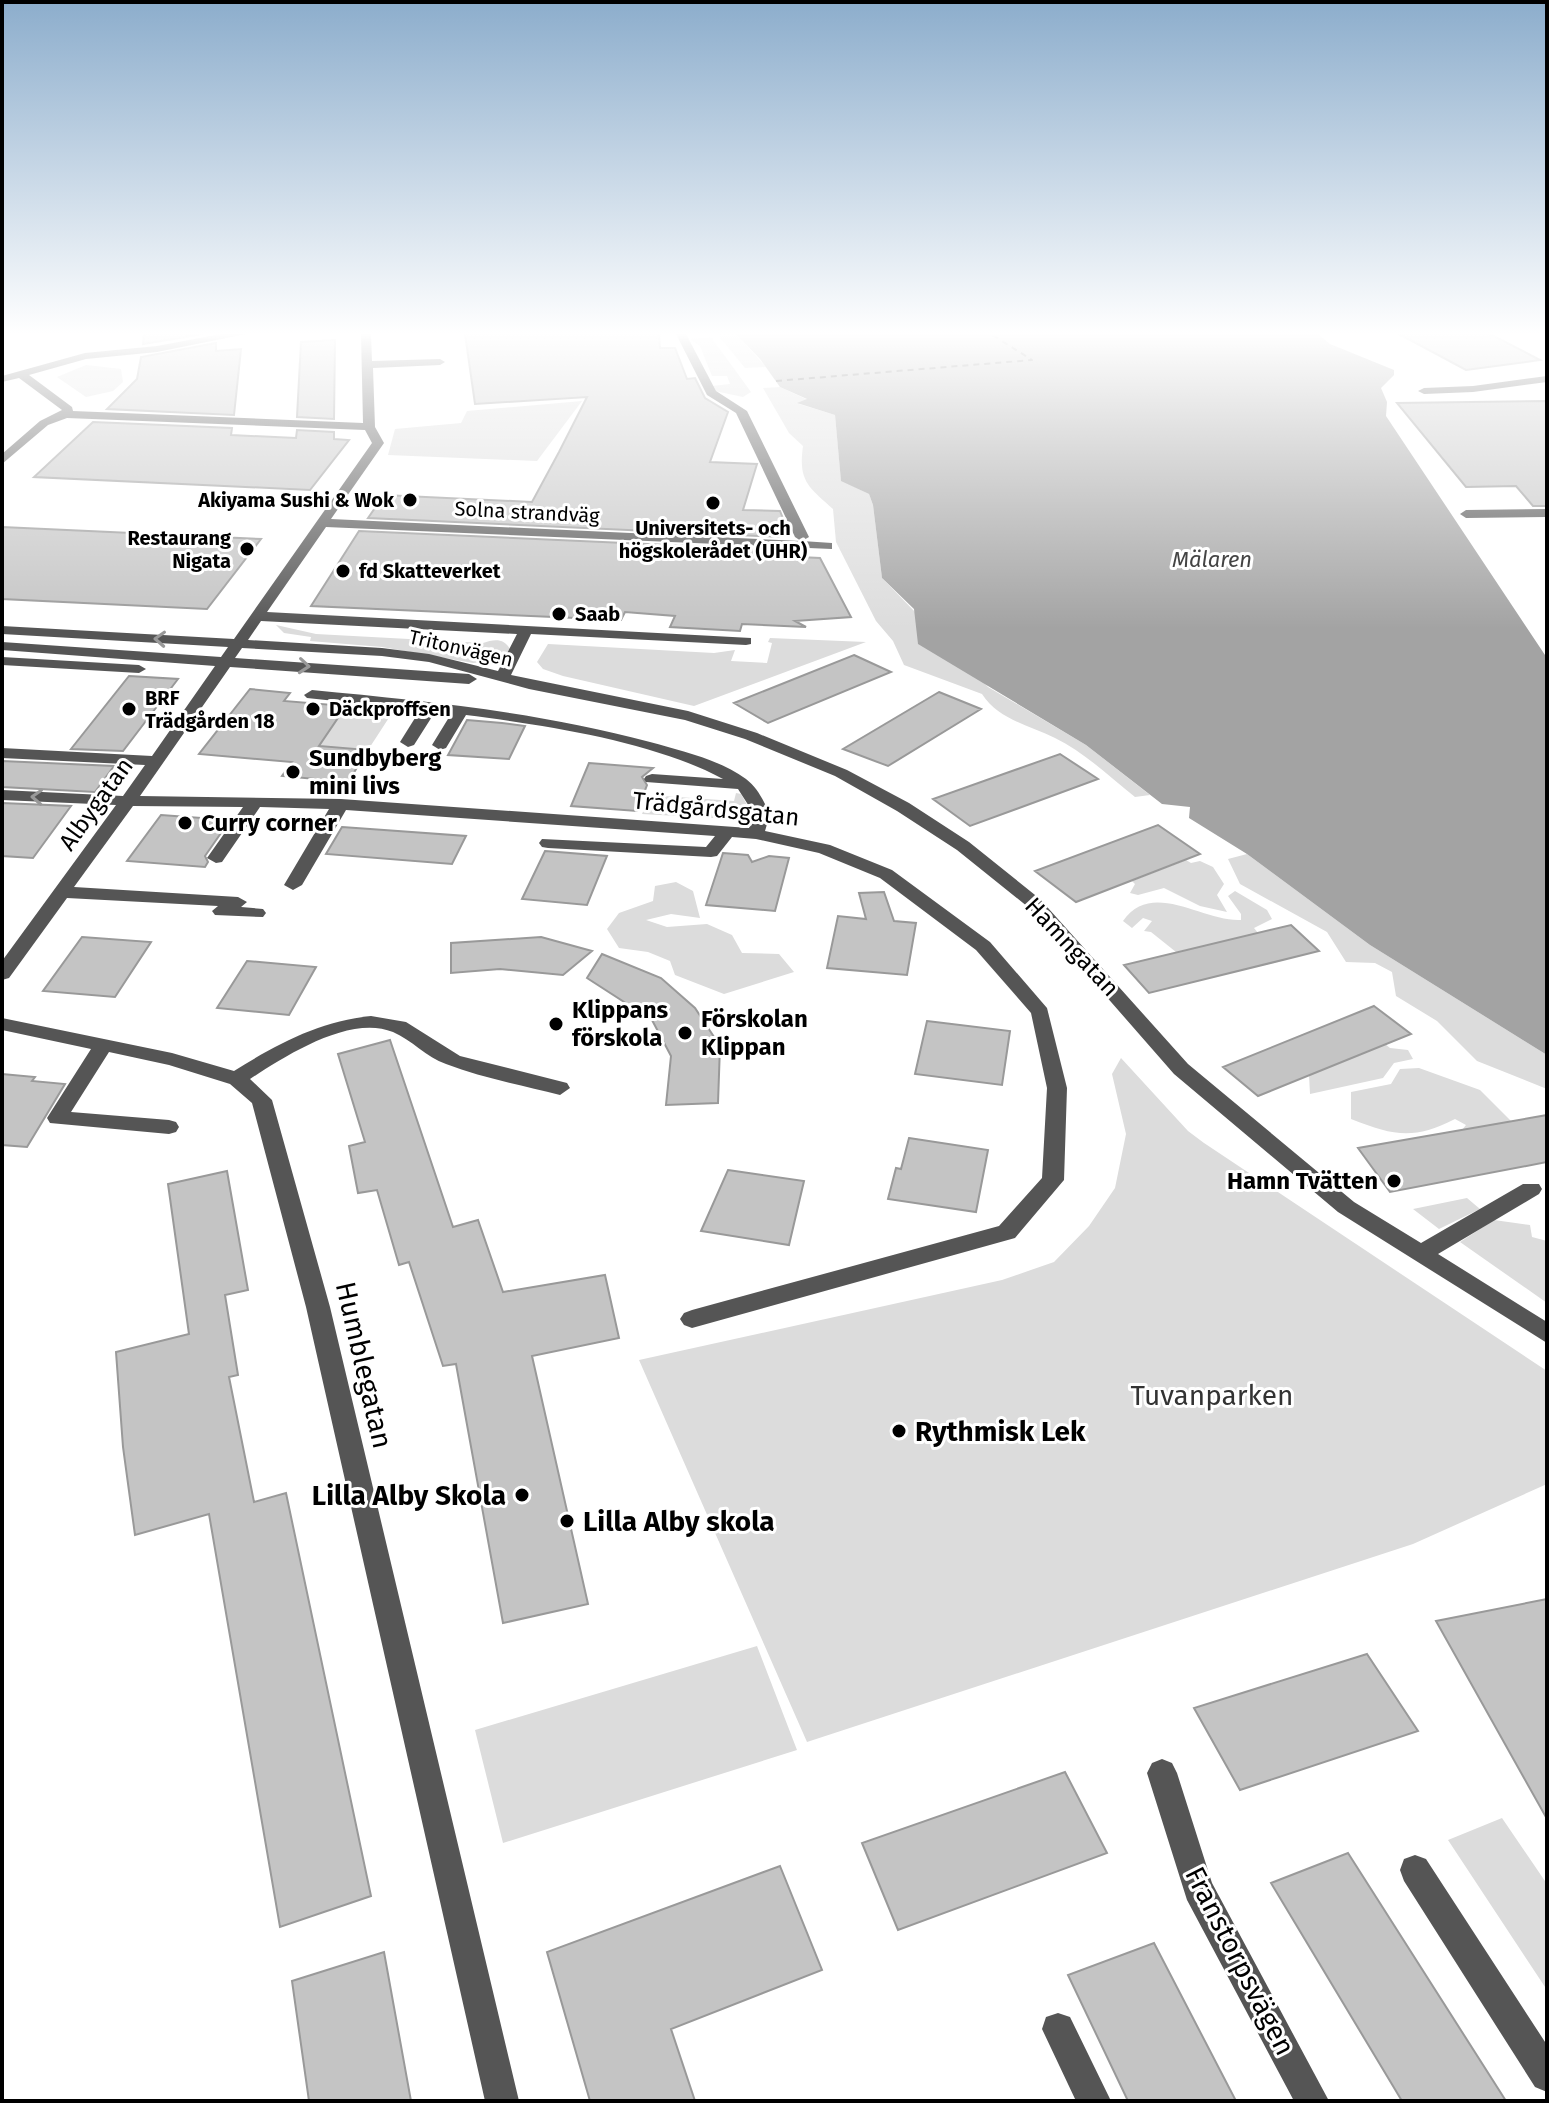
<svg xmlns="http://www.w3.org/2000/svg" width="1549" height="2103" viewBox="0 0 1549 2103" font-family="'Fira Sans',sans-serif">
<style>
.green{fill:#dcdcdc}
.water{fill:#a3a3a3}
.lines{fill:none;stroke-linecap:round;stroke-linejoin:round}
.ferry{stroke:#444;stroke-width:2;stroke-dasharray:6 5;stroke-linecap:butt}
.building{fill:#c4c4c4;stroke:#999;stroke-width:2}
.minor{fill:#555;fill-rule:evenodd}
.oneway{stroke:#999}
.poi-dot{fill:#000;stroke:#fff;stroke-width:3}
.labels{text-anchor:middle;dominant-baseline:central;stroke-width:6;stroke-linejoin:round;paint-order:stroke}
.far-poi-label{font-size:20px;font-weight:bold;fill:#000;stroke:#fff;text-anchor:start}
.far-street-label{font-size:20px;fill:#000;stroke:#fff}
.far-water-label{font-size:22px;font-style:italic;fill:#444;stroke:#fff}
.poi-label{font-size:24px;font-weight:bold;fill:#000;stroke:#fff;text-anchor:start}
.street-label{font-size:24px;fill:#000;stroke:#fff}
.near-street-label{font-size:28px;fill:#000;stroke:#fff}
.near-park-label{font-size:28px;fill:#333;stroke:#fff}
.near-poi-label{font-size:28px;font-weight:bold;fill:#000;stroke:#fff;text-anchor:start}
</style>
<rect width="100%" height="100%" fill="#fff"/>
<path class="green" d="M717 334H736L766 367 745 368Z
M711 337 751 392 743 397 715 391 712 386 730 384 727 376H712L700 346 690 339Z
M86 365 121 369 123 382 113 391 86 397 57 377Z
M780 387 808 400 799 404 835 415 841 480 869 494 873 505 882 578 988 687 1086 745 1150 795 1135 797C1110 777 1084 752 1055 738 1029 725 999 720 982 694L904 665 893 641 876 621 836 542 833 509C809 487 798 482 803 446L789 433 763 388Z
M582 401 537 461 388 455 395 429 461 423 467 411Z
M276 625 316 634 483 643C494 639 504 638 510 649L504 659 473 663 382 647 310 641 311 637 284 633Z
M770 638 866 642 694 706 563 676 543 669 537 662 548 644 714 653 735 650 731 661 767 663 772 643 768 642Z
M346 706 356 707 350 717 365 718 372 708 394 710 368 750 319 746Z
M736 793 741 794 751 812 749 820 642 814 650 795 734 801Z
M1247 854 1370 945 1547 1055V1089L1477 1061 1437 1021 1396 996 1392 972 1375 963 1346 962 1327 932 1240 884 1228 859Z
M1186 860 1191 863 1200 861 1213 867 1224 884 1217 895 1227 912 1200 906 1164 888 1138 895 1130 893 1135 884 1132 881Z
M676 882 693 891 700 918 671 914 646 920 667 927 707 924 732 935 742 953 779 954 794 972 724 994 675 975 670 961 648 952 619 948 607 929 619 913 653 901 655 886Z
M1235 891 1267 910 1272 919 1254 928 1258 933 1176 952 1151 932 1144 931 1152 921 1143 918 1132 928 1123 921C1152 879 1203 922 1241 920V914L1228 896Z
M1385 1044 1390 1048 1408 1050 1413 1059 1394 1063 1383 1078 1310 1094 1309 1075Z
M1121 1058 1188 1131 1204 1143 1547 1371V1484L1413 1544 807 1742 639 1360 1002 1280 1054 1262 1089 1226 1115 1188 1126 1134 1112 1074Z
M1419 1068 1480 1090 1512 1122 1462 1130 1466 1125 1455 1119C1413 1140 1395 1136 1351 1119V1092L1391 1084 1400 1069Z
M1467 1198 1480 1209 1439 1229 1413 1209Z
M1494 1220 1530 1225 1532 1237 1547 1241V1303L1460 1242Z
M757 1646 797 1750 503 1843 475 1730Z
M1502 1818 1547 1884V1990L1448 1840Z"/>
<path class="water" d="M736 334H1318L1330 344 1394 370V375L1381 388 1387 402 1386 416 1547 658V1055L1370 945 1247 854 1189 818 1190 807 1162 804 1086 745 918 644 914 609 882 578 873 505 869 494 841 481 835 415 797 403 807 399 780 387 760 359Z"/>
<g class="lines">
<path class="ferry" d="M776 381 1032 360 991 334"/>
</g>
<path class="building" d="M144 334H203L143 344Z
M465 334H659L660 348H675L687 379 695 378 705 398 728 412 710 462 757 464 743 510 780 511 786 526 783 537 368 518 384 495 532 502 559 452 587 397 475 404Z
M1399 334H1490L1540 360 1466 370Z
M335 340 334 419 297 417 301 342Z
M216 343V351L241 349 234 415 107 409 137 379 141 357Z
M1547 401V506H1533L1516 486 1466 487 1397 403Z
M93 422 232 428 231 435 296 438 297 430 334 432V439L349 440 310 490 34 477Z
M2 527 261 539 207 609 2 599Z
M359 531 780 550 778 556 820 558 851 617 795 621 806 627 742 624 740 631 670 627 675 616 625 612 621 620 311 606Z
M854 655 891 672 768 723 734 703Z
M129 676 178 679 123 751 71 749Z
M250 689 290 693 284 701 346 706 319 746 368 750 348 782 282 776 292 762 199 754Z
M939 692 981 709 888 766 843 749Z
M467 720 502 723 525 726 509 759 448 755Z
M1060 754 1098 779 970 826 933 799Z
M2 761 114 766 95 792 2 787Z
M589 763 653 768 642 777 647 785 637 811 571 806Z
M2 803 71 806 33 858 2 856Z
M161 815 230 820 205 856 208 862 205 867 127 861Z
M1158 825 1200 854 1076 902 1035 871Z
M342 827 384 830 466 836 452 864 326 854Z
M545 851 607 856 587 905 522 899Z
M723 853 748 855 752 862 769 856 789 858 775 911 706 905Z
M884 892 894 921 916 923 907 975 827 968 838 916 866 919 859 893Z
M1291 925 1319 951 1149 993 1124 965Z
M82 937 151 942 115 997 43 991Z
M541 937 592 951 563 975 500 969 451 973V943Z
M602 954 661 978 695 1008 720 1046 718 1103 666 1105 671 1056 652 1020 587 978Z
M247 961 316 967 289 1015 217 1008Z
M1374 1006 1411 1034 1258 1096 1223 1067Z
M927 1021 1010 1031 1002 1085 915 1074Z
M390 1040 453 1227 478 1220 503 1292 605 1275 619 1338 532 1356 588 1604 503 1623 456 1364 443 1366 409 1262 399 1265 377 1190 358 1193 349 1146 365 1142 338 1054Z
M2 1074 35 1077 32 1081 65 1084 27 1147 2 1145Z
M1547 1115V1162L1390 1192 1358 1148Z
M909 1138 988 1150 976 1212 888 1199 896 1168 901 1169Z
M728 1170 804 1181 789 1245 701 1231Z
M227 1171 248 1290 225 1295 238 1375 229 1377 254 1502 286 1493 371 1896 280 1927 209 1514 135 1535 123 1447 116 1352 189 1334 168 1184Z
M1547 1599V1819L1436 1621Z
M1367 1654 1418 1731 1240 1790 1194 1708Z
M1065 1772 1107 1853 898 1930 862 1843Z
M1348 1853 1506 2101H1402L1271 1883Z
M780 1866 822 1970 671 2029 695 2101H590L547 1952Z
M1154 1943 1236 2101H1128L1068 1975Z
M384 1952 411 2101H309L292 1981Z"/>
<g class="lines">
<path class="minor" d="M221 334H246L157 352 86 359 29 375 72 407 73 411 363 423 361 334H371L372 361 440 359 445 362 440 365 373 368 375 427 384 443 331 519 801 541 795 537 736 413 707 395 676 334H686L716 391 747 411 809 537 802 541 832 543V549L326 527 267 612 751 638V644L746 645 531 634 511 675 688 711 757 733 847 770 909 803 969 842 1040 899 1188 1064 1354 1202 1421 1243 1523 1184H1539L1542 1189 1539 1194 1438 1254 1547 1322V1343L1338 1212 1174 1074 1028 907 957 850 897 811 835 776 745 739 685 720 529 689 429 662 382 656 242 648 235 658 469 674 477 679 469 684 230 667 140 796 341 799 749 828 754 814 738 789 646 782 644 779 646 776 652 774 723 779C653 741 544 725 466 715L446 748 440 750 432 745 451 714 435 712 414 745 408 747 400 742 420 710 307 698 304 695 312 690C426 701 539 712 650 742 682 751 718 759 746 779 758 788 764 802 770 814L765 831 830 845 892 870 990 942 1047 1008 1067 1088 1064 1180 1015 1238 692 1328 684 1325 680 1319 684 1313 692 1310 999 1226 1042 1178 1047 1088 1031 1013 976 950 880 878 819 853 756 839 732 837 717 856 711 857 548 848 542 847 539 843 542 839 706 847 715 836 346 810 302 885 293 890 284 885 329 809 260 807 222 862 216 863 207 858 243 807 133 806 74 887 238 897 247 902 241 907 263 909 266 913 263 917 215 915 212 911 218 906 67 898 9 978 2 980V961L116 805 2 800V790L123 796 145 765 2 758V748L152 756 215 666 2 650V642L221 657 228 647 2 634V626L234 639 372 443 365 430 67 418 48 425 2 464V454L40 421 62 410 19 378 2 382V376L85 353 157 346ZM261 621 517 634 498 671 429 654 382 648 248 640Z
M1547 376V382L1473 392 1424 394 1418 391 1424 388 1473 386Z
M1547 509V517L1466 518 1460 514 1466 510Z
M2 657 139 665 146 669 139 673 2 665Z
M371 1016 406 1022 460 1056 567 1083 570 1088 560 1095C522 1085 482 1078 446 1064 426 1057 412 1040 393 1032 350 1014 285 1056 250 1079L272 1100 330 1307 519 2101H485L306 1307 252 1103 230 1084 169 1065 109 1052 71 1112 169 1120 176 1122 179 1127 176 1132 169 1134 50 1123 47 1118 91 1049 2 1030V1018L172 1053 234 1071C277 1044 320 1021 371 1016Z
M1162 1759 1172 1763 1177 1773 1212 1883 1329 2101H1294L1187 1900 1147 1773 1152 1763Z
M1415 1855 1426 1859 1547 2045V2092L1535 2087 1404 1881 1400 1870 1404 1859Z
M1058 2013 1070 2017 1111 2101H1076L1042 2029 1046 2017Z"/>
</g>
<defs><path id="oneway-chevron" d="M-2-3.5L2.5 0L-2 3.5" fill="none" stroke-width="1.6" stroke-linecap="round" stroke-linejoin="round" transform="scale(2)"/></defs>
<g class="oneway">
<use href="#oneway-chevron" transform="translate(160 639) rotate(-177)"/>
<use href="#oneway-chevron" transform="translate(304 666) rotate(5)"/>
<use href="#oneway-chevron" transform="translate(37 797) rotate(-177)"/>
</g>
<linearGradient id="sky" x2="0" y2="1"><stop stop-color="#8cadcc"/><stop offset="0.53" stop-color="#fff"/><stop offset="1" stop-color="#fff" stop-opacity="0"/></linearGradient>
<rect width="1549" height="629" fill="url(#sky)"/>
<g class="poi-dot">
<circle cx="410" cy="500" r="8"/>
<circle cx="713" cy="503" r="8"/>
<circle cx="247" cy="549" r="8"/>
<circle cx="343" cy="571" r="8"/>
<circle cx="559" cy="614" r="8"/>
<circle cx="129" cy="709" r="8"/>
<circle cx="313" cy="709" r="8"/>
<circle cx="293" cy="772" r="8"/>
<circle cx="185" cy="823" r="8"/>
<circle cx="556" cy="1024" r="8"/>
<circle cx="685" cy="1033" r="8"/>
<circle cx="1394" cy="1181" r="8"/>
<circle cx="899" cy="1431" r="8"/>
<circle cx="522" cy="1495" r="8"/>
<circle cx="567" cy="1521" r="8"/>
</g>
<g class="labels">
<g class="far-poi-label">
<text x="394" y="500" text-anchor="end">Akiyama Sushi &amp; Wok</text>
<text x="713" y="528" text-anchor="middle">Universitets- och<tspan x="713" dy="23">högskolerådet (UHR)</tspan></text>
<text x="231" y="538" text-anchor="end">Restaurang<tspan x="231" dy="23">Nigata</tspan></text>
<text x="359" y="571">fd Skatteverket</text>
<text x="575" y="614">Saab</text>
<text x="145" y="698">BRF<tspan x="145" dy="23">Trädgården 18</tspan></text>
<text x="329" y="709">Däckproffsen</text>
</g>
<g class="far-street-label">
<text transform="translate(527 512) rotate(3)">Solna strandväg</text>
<text transform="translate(461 648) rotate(13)">Tritonvägen</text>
</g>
<g class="far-water-label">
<text x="1212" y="559">Mälaren</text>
</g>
<g class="poi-label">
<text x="309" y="758">Sundbyberg<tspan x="309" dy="28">mini livs</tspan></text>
<text x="201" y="823">Curry corner</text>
<text x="572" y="1010">Klippans<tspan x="572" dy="28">förskola</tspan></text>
<text x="701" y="1019">Förskolan<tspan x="701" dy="28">Klippan</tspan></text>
<text x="1378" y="1181" text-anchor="end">Hamn Tvätten</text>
</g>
<g class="street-label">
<text transform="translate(96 804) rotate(-54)">Albygatan</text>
<text transform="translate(716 809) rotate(6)">Trädgårdsgatan</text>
<text transform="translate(1072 947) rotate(47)">Hamngatan</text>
</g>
<g class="near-street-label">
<text transform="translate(364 1365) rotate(77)">Humblegatan</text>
<text transform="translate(1240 1961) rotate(63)">Franstorpsvägen</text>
</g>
<g class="near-park-label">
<text x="1212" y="1395">Tuvanparken</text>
</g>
<g class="near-poi-label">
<text x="915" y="1431">Rythmisk Lek</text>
<text x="506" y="1495" text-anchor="end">Lilla Alby Skola</text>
<text x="583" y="1521">Lilla Alby skola</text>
</g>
</g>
<rect width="1549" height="2103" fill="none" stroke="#000000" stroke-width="8"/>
</svg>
